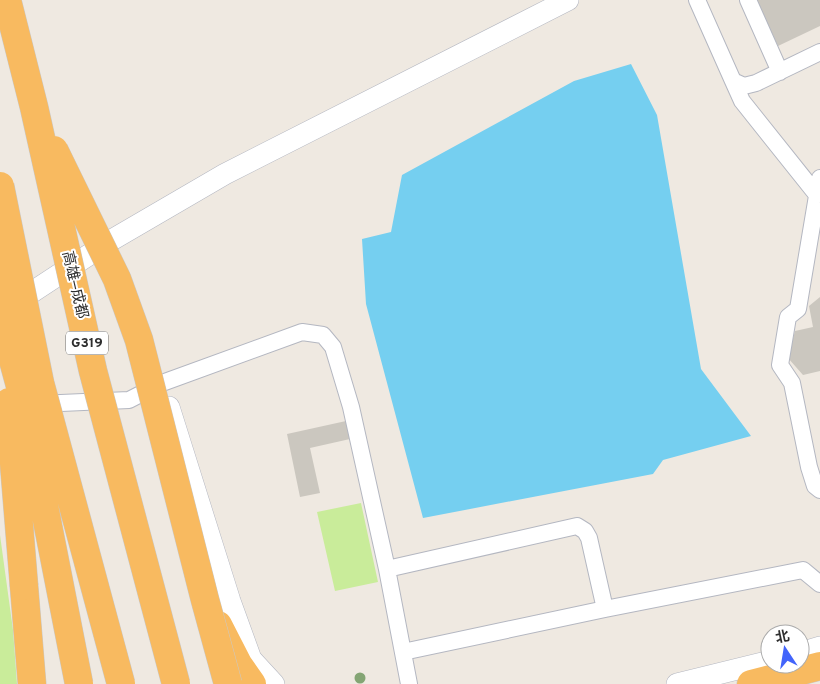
<svg xmlns="http://www.w3.org/2000/svg" width="820" height="684" viewBox="0 0 820 684" font-family="Overpass,'Noto Sans SC',sans-serif">
<style>
.pitch{fill:#c9ec9a}
.water{fill:#75cff0}
.building{fill:#cbc7bf}
.lines{fill:none;stroke-linecap:round;stroke-linejoin:round}
.minor-casing{stroke:#b4b7c1;stroke-width:18}
.tertiary-casing{stroke:#b4b7c1;stroke-width:22}
.trunk-casing{stroke:#c9c9c9;stroke-width:29}
.minor{stroke:#fff;stroke-width:16}
.tertiary{stroke:#fff;stroke-width:21}
.trunk{stroke:#f8ba60;stroke-width:28}
.trunk-bridge-casing{stroke:#c9c9c9;stroke-width:29;stroke-linecap:butt}
.trunk-bridge{stroke:#f8ba60;stroke-width:28}
.tree{fill:#84a574}
.labels{text-anchor:middle;dominant-baseline:central;stroke-width:4;stroke-linejoin:round;paint-order:stroke}
.shield{fill:#fff;stroke:#6d6d6d;stroke-width:1}
.shield-label{font-size:14px;font-weight:bold;fill:#2e2e2e}
.street-label{font-size:15px;fill:#2e2e2e;stroke:#fff}
</style>
<rect width="100%" height="100%" fill="#efe9e1"/>
<path class="pitch" d="M361 503 378 582 335 591 317 512Z
M0 535 13 630 17 684H0Z"/>
<path class="water" d="M631 64 657 115 701 369 751 436 663 460 653 474 423 518 366 304 362 239 391 232 402 175 574 81Z"/>
<path class="building" d="M756 0H820V26L778 46Z
M820 297V371L803 375 788 358 795 331 813 327 809 306Z
M346 421 350 439 310 448 320 493 300 497 287 434Z"/>
<g class="lines">
<defs>
<path id="minor" d="M697 0 733 81 744 86 756 83 820 52
M748 0 780 72
M733 81 742 101 817 195
M820 178 798 309 788 317 780 365 792 383 809 467 815 486 820 490
M38 404 129 400 162 383 302 332 323 335 333 347 351 407 387 569 409 684
M387 569 577 526 585 531 589 538 605 609
M403 652 605 609 803 570 820 584"/>
<path id="tertiary" d="M11 306 110 241 225 174 568 0
M169 407 230 601 251 659 274 684
M800 653 820 647
M677 684 770 661"/>
<path id="trunk" d="M24 586 32 684
M218 625 238 664 252 684
M751 684 820 666"/>
</defs>
<use href="#minor" class="minor-casing"/>
<use href="#tertiary" class="tertiary-casing"/>
<use href="#trunk" class="trunk-casing"/>
<use href="#minor" class="minor"/>
<use href="#tertiary" class="tertiary"/>
<use href="#trunk" class="trunk"/>
<defs>
<path id="trunk-bridge" d="M7 0 34 107 93 371 176 684
M54 150 117 279 139 340 205 600 228 684
M0 186 40 383 121 684
M0 265 7 338 22 393 79 684
M9 402 24 586"/>
</defs>
<use href="#trunk-bridge" class="trunk-bridge-casing"/>
<use href="#trunk-bridge" class="trunk-bridge"/>
</g>
<circle class="tree" cx="360" cy="678" r="5.5"/>
<g class="labels">
<rect class="shield" x="66" y="331.5" width="42" height="23" rx="4"/>
<g class="shield-label">
<text x="87" y="343">G319</text>
</g>
<g class="street-label">
<text transform="translate(74 285) rotate(77)">高雄—成都</text>
</g>
</g>
<g transform="translate(785 649) rotate(348)"><circle r="24" fill="#ffffff" stroke="#ababab"/>
<path d="M0-4L9 19L0 12L-9 19Z" fill="#4264fb"/>
<text y="-8" font-size="14" font-weight="bold" text-anchor="middle" fill="#2e2e2e">北</text>
</g>
</svg>
